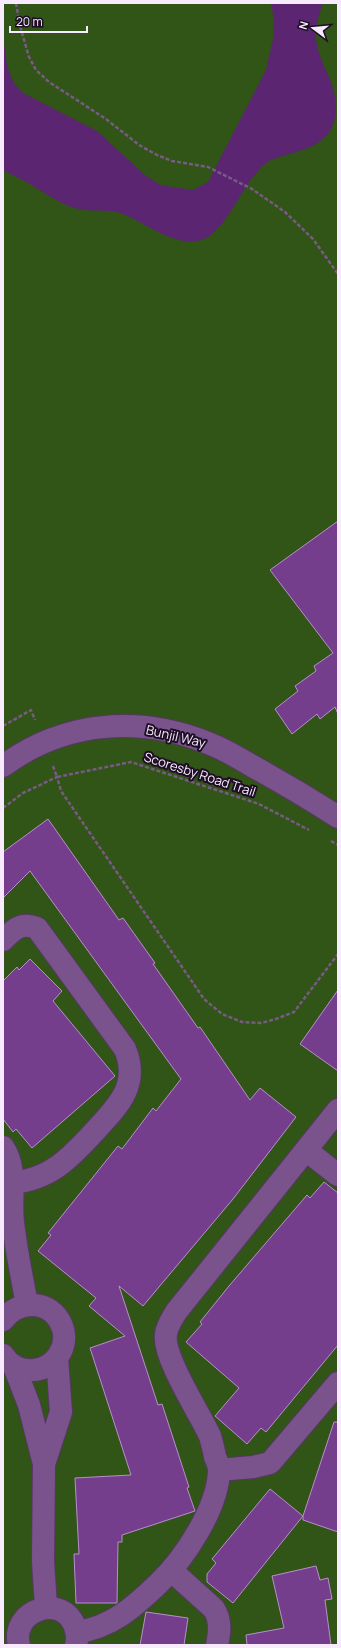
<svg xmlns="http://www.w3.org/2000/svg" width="341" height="1648" viewBox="0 0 341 1648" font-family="Manrope,sans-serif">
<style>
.green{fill:#315417}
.water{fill:#5c2572}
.building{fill:#753e8d;stroke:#b88fcc}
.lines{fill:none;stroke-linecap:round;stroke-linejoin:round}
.minor-casing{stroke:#583865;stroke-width:24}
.path{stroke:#785a85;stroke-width:2.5;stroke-dasharray:4 2;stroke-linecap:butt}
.minor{stroke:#7a538c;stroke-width:22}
.labels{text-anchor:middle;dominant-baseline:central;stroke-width:4;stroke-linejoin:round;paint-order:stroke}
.street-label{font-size:13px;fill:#f8ebff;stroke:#1e0e25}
</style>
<rect width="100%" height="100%" fill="#3f1a4f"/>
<path class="green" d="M3 3H338V1645H3Z"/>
<path class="water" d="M271 3H323C319 14 315 27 316 39 319 66 341 87 335 117 331 142 308 149 286 155 281 157 274 158 269 161 244 179 236 213 212 234 186 256 148 224 123 214 109 208 90 213 75 208 58 203 45 193 30 184 21 179 12 175 3 170V38C7 59 6 81 25 94L97 131 146 176 161 185 193 190 208 182 266 70 273 39 274 21Z"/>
<path class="building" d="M338 521V714L335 707 320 719 317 714 292 734 275 709 298 691 295 686 316 671 314 666 333 653 270 570Z
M48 819 119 920 123 918 155 963 153 964 198 1028 200 1027 250 1100 260 1088 296 1117 233 1199 143 1306 119 1286 158 1405 162 1404 189 1487 187 1488 195 1511 122 1535V1542H118L117 1603H76L74 1554H79L75 1478 131 1475 90 1348 125 1336 89 1306 96 1298 38 1251 51 1235 48 1233 118 1146 122 1149 153 1108 156 1111 181 1079 30 871 3 898V852Z
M30 959 62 991 53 1001 115 1076 32 1148 16 1129 13 1132 3 1119V981L17 967 19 970Z
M338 990V1071L300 1044Z
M324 1182 338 1193V1345L266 1432 261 1428 247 1444 215 1416 239 1388 186 1342 202 1324 200 1322 229 1286 307 1195 310 1198Z
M334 1422H338V1532L303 1520V1516L233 1603 207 1582V1574L216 1563 212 1559 270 1489 303 1516Z
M316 1566 320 1580 328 1578 332 1599 325 1600 331 1645H247L246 1635 284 1628 272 1576Z
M146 1612 188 1618 184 1645H140Z"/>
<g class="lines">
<defs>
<path id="minor" d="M3 766C64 721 139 715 208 743 224 749 239 758 254 767 283 783 310 799 338 817
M3 940C14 929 21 922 37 928L125 1049C140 1085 118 1106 95 1131 70 1158 51 1179 12 1183
M3 1147C18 1169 10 1198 13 1222 16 1250 22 1277 27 1305
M306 1150 338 1175
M3 1320C19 1299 51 1299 62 1326 70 1346 55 1368 34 1370 21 1372 9 1365 3 1355
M14 1366 29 1405 44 1464 43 1561 46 1607
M44 1464 61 1412 57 1358
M219 1470 253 1467 270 1463 338 1383
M172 1571 214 1609C221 1620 220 1632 217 1645
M77 1632C111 1628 135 1606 158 1584 184 1559 218 1508 219 1471 219 1467 217 1461 215 1457 214 1450 212 1443 210 1436 200 1414 162 1356 166 1334 167 1326 172 1319 176 1312L338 1110
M19 1645C10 1610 63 1592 75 1627 77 1633 78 1639 76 1645"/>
</defs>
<use href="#minor" class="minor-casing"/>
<path class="path" d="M16 3 20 26 29 57 36 70 49 82 106 119 139 145 157 155 172 161 208 167 252 189 285 212 313 239 338 274
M3 726 31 710 35 720
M53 766 57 777 131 762 259 804 309 830
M3 808 23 793 57 777 61 791 204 999 222 1014 242 1022 261 1023 276 1019 294 1012 338 954
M331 841 338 845"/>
<use href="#minor" class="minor"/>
</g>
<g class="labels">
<g class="street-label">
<text transform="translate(176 736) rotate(13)">Bunjil Way</text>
<text transform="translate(200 774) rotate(18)">Scoresby Road Trail</text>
</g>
</g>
<rect width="341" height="1648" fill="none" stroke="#f8ebff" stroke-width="8"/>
<g transform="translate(313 28) rotate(286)" stroke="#1e0e25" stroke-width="3" paint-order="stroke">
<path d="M0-3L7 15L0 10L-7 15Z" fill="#f8ebff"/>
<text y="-6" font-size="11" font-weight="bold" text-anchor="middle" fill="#f8ebff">N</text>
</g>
<path d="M10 26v6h77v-6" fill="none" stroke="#f8ebff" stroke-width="2"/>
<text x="16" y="26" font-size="12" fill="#f8ebff" stroke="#1e0e25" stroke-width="3" paint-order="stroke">20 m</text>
</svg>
